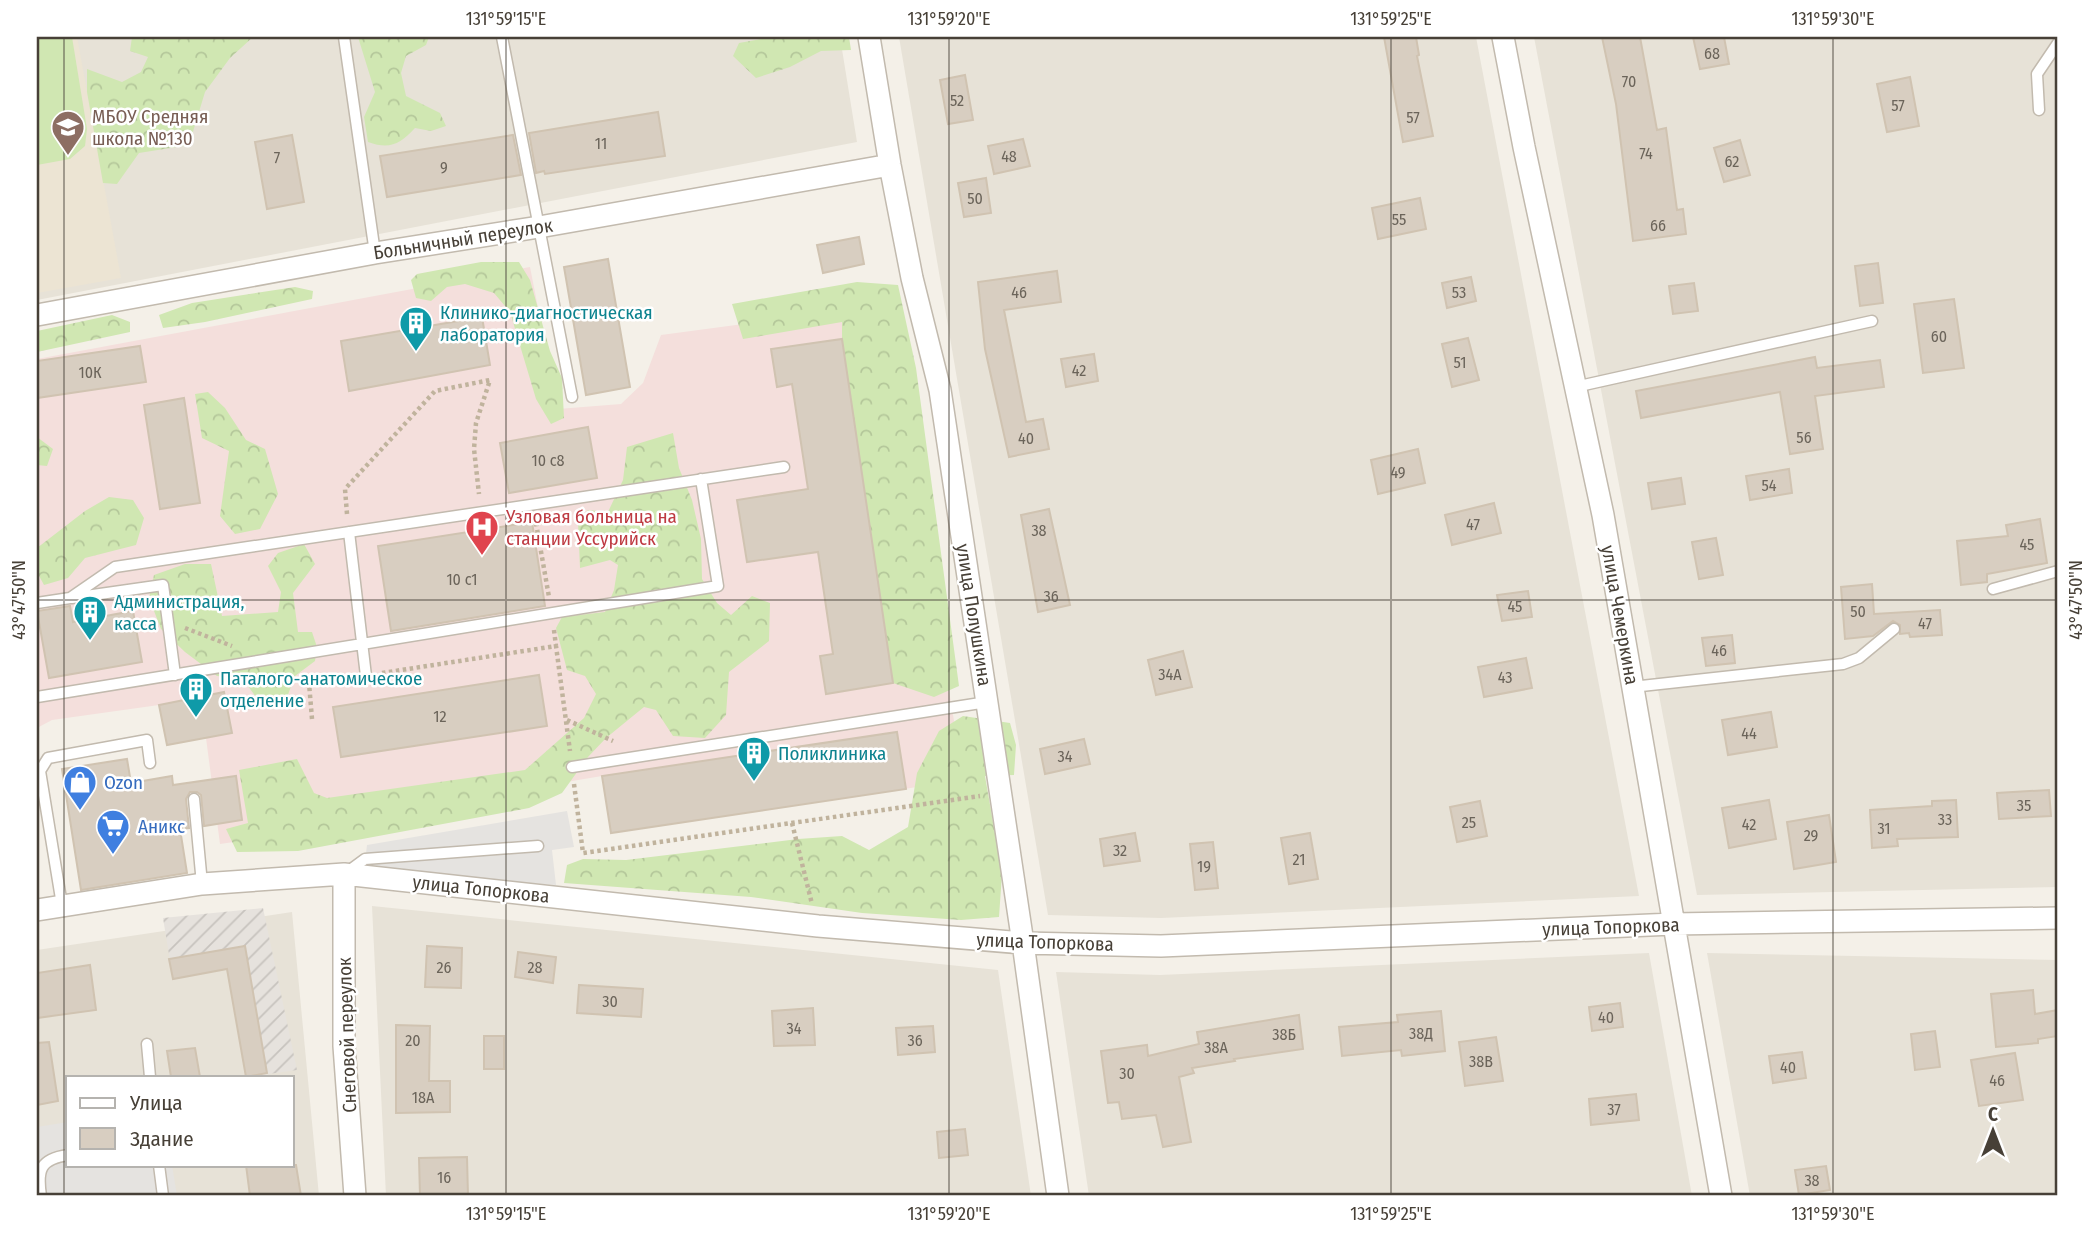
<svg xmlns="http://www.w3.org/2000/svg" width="2095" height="1233" viewBox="0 0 2095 1233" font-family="'Fira Sans Condensed',sans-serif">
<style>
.residential{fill:#e7e2d7;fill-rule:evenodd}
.industrial{fill:url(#industrial-furrows)}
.education{fill:#ece4d3}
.medical{fill:#f4dfdc}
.forest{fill:url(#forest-crowns)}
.pitch{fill:#d0e7b2}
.parking{fill:#e5e3e0}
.building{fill:#d8cec1;stroke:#d0c3b1;stroke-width:2}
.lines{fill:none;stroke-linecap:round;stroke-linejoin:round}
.service-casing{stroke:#c2baae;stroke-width:13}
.minor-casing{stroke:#c2baae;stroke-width:24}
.path{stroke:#c0b39d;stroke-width:4.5;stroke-dasharray:3.5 3.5;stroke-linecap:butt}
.service{stroke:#fff;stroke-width:10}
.minor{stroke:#fff;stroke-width:21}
.ticks{fill:none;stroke:#474037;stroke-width:2;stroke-opacity:0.45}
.labels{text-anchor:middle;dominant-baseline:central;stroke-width:5;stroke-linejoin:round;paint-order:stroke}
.number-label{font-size:16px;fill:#6b645a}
.education-label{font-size:19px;fill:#785e54;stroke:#fff;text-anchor:start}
.street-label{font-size:19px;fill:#474037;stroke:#fff}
.culture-label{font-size:19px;fill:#0d838f;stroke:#fff;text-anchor:start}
.health-label{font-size:19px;fill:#be3a42;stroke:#fff;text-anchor:start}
.shop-label{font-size:19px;fill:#366cbe;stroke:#fff;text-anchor:start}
.neatline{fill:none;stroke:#474037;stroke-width:2.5}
.ticks-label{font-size:18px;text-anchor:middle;fill:#474037}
</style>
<defs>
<pattern id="industrial-furrows" width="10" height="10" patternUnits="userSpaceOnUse" patternTransform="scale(1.75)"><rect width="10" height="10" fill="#e6e2dd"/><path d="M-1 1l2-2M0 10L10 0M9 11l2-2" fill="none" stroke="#c7c3be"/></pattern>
<pattern id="forest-crowns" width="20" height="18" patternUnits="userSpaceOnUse" patternTransform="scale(1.75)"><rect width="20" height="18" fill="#d0e7b2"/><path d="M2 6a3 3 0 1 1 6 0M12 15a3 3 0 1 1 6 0" fill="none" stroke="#b4c79a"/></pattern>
</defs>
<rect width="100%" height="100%" fill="#f4f0e8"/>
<path class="residential" d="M37 37H840L857 142 37 300Z
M899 37H1476L1639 896 1161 918 1048 915Z
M1534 37H2058V887L1697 895Z
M372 906 998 970 1031 1196H386Z
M292 912 319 1196H37V950ZM68 1077H292V1165H68Z
M1649 953 1692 1196H1089L1056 972 1160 975Z
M1707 953 2058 960V1196H1750Z"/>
<path class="industrial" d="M263 908 297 1070 246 1077 227 969 173 979 163 918Z"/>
<path class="education" d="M37 37H77L121 278 37 293Z"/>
<path class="medical" d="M530 267 558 409 621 404 643 383 661 335 884 305 964 780 611 833 602 776 345 819 346 826 220 844 206 738 167 745 159 705 52 720 37 728V359Z"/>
<path class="forest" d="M132 37H253L230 58 205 92 189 145 139 153 117 184 103 183 87 92V69L122 82 141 72 148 57 130 51Z
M358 37H429L426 45 406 56 401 73 406 96 440 113 446 126 431 131 415 128C400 144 390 150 368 142L364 117 375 92Z
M772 37H849L851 50 821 51 790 67 756 78 733 56 739 43Z
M481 262H519L530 280 550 351 562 378 564 418 551 424 536 399 510 312 494 293 465 284 447 287 431 301 416 298 411 280 417 274Z
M857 282 898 285 916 368 959 686 934 697 893 683 842 339V322L743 339 732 304Z
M295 287 313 291 312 299 205 322 163 328 159 315 192 303Z
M112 315 130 322V332L37 352V331Z
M208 392 225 408 246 440 265 449 278 494 260 529 235 534 220 516 229 451 202 438 195 394Z
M673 433 679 468 692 500 701 539 702 579 717 603 731 615 752 596 770 603 769 641 729 672 726 715 705 738 673 736 656 710 644 707 606 738 588 757 562 793 529 808 298 851 237 852 226 829 248 823 239 770 297 759 314 793 327 798 525 770 584 718 596 694 585 676 567 670 556 628 562 617 605 612 614 590 618 565 610 560 580 568 578 521 588 510 608 512 623 480 627 447Z
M37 437 53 449 47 466 37 465Z
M109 497 133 500 144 518 136 545 85 558 68 578 44 585 37 572V548L85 511Z
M304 544 315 564 293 593 298 632H312L317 647 315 661 295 676 286 700 262 705 242 678 217 676 185 652 161 629 149 598 154 575 185 564H211L222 616 278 612 281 592 268 566 278 553Z
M963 716 1010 723 1016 745 1014 775 985 776 1002 874 999 917 961 920 862 913 751 897 564 883 567 865 583 859 626 860 798 839 842 836 869 850 908 827 917 773 939 731Z"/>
<path class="pitch" d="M37 37H72L87 129 85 146 70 159 37 165Z"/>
<path class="parking" d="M567 811 574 847 552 850 556 885 364 870 367 845Z
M68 1122V1165H172L177 1196H37V1127Z"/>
<path class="building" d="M1384 37H1416L1419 55 1417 56 1433 136 1403 142Z
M1602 37H1640L1657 130 1666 128 1677 210 1683 209 1686 234 1633 241 1616 104Z
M1693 37H1724L1729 64 1700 69Z
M965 75 973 120 948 124 940 80Z
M1910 77 1919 126 1887 132 1877 84Z
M658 112 665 156 545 174 544 171 536 173 529 133Z
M292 135 304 202 267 209 255 142Z
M513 135 521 175 387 197 380 156Z
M1023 139 1030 166 994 174 988 146Z
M1740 140 1750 175 1724 182 1714 148Z
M986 178 991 213 964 217 958 183Z
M1420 198 1426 229 1378 239 1372 208Z
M859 237 864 264 823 273 817 245Z
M608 259 630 387 586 395 564 267Z
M1878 263 1883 303 1860 306 1855 266Z
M1057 271 1061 302 1004 310 1026 422 1043 419 1049 449 1009 457 985 349 978 282Z
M1471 277 1476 301 1447 308 1442 283Z
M1694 283 1698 311 1673 314 1669 286Z
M1954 299 1964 368 1923 373 1914 304Z
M482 317 490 365 349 391 341 341Z
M1468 338 1479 380 1452 387 1442 344Z
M842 339 893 683 826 694 820 656 833 654 818 552 747 562 737 500 808 489 792 384 777 387 771 349Z
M140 346 146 382 37 398V361Z
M1094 354 1098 381 1066 387 1061 359Z
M1815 357 1817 368 1880 360 1884 387 1815 396 1823 449 1790 454 1780 392 1641 418 1636 391Z
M184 398 200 503 160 509 144 405Z
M588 427 597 478 509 493 500 443Z
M1418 449 1425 483 1378 494 1371 460Z
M1789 469 1792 493 1750 500 1746 476Z
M1681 478 1685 504 1652 509 1648 483Z
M1494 503 1501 533 1452 545 1445 515Z
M1049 509 1070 605 1038 612 1021 515Z
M2040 519 2047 563 1987 574V582L1961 585 1957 541 2008 536 2006 525Z
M532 522 545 606 391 631 378 546Z
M1716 538 1723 575 1699 579 1692 542Z
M1872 584 1874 614 1940 610 1942 635 1910 637 1909 633 1900 634V625L1893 621 1873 636 1845 639 1841 587Z
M1528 591 1532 617 1502 621 1497 595Z
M70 606 73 622 133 611 142 662 49 678 37 611Z
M1732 635 1735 663 1706 666 1702 638Z
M1183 651 1192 687 1156 695 1148 660Z
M1526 658 1532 688 1484 697 1478 667Z
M539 675 547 726 341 757 333 707Z
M224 692 232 733 167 745 159 705Z
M1771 712 1777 747 1728 755 1722 720Z
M897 732 906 789 611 833 602 776Z
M1084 739 1090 764 1045 774 1040 749Z
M127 759 131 783 172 776 173 785 236 776 242 820 204 826 201 795 197 792H190L186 799 189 828 180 829 187 873 81 890 62 769Z
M2049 790 2051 816 1999 819 1997 793Z
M1769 800 1776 839 1729 848 1722 808Z
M1956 800 1958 837 1897 839 1898 846 1872 848 1870 810 1932 806V801Z
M1480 801 1487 836 1457 842 1450 807Z
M1829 815 1836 862 1794 869 1787 822Z
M1135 833 1140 861 1104 866 1100 839Z
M1310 833 1318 879 1289 884 1281 838Z
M1213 842 1218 888 1195 890 1190 844Z
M245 946 267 1073 246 1077 227 969 173 979 169 959Z
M427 946 462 948 461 988 425 987Z
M518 952 556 957 553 983 515 977Z
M90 965 96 1010 37 1018V973Z
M579 985 643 989 641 1017 577 1013Z
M2033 990 2035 1014 2058 1010V1036L2038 1039V1043L1996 1047 1991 994Z
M1620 1003 1623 1027 1592 1031 1589 1007Z
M813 1008 815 1045 774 1046 772 1011Z
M1441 1011 1445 1051 1402 1056 1401 1050 1342 1056 1339 1027 1398 1022 1397 1015Z
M1299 1015 1303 1049 1234 1059 1235 1061 1192 1068 1194 1073 1179 1077 1191 1142 1163 1147 1156 1115 1122 1119 1119 1102 1108 1103 1101 1051 1147 1045 1148 1056 1199 1044 1197 1032Z
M396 1025 430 1026 429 1081H450V1112L396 1113Z
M933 1026 935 1052 898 1055 896 1028Z
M1935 1031 1940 1067 1915 1070 1911 1034Z
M484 1036H504V1069H484Z
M1496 1037 1503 1081 1465 1086 1459 1042Z
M49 1042 58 1101 37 1105V1043Z
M195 1048 200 1077H171L167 1051Z
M1802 1052 1806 1078 1773 1083 1769 1056Z
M2015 1053 2023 1100 1979 1106 1971 1060Z
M1636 1094 1639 1120 1591 1125 1589 1099Z
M965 1129 968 1155 939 1158 937 1132Z
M467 1157 468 1196H420L419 1158Z
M246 1165H296L301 1196H250Z
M1826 1166 1830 1190 1799 1195 1795 1170Z"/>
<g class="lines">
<defs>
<path id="service" d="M344 37 375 253
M502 37 572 397
M2039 110 2037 74 2058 43
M1575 387 1872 321
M349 532 366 676
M1993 589 2058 571
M72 598 163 585 175 675
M37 603 70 598 115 567 784 467
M1632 687 1843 664 1859 658 1894 629
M37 697 718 586 701 479
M572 767 987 702
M194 799 202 884
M346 873 365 859 538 846
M62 905 40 771 48 758 147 740 150 763
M147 1044 150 1077
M159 1165 163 1196
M41 1196C37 1170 40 1159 68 1155"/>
<path id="minor" d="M869 37 890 165 912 278 940 390 1023 943 1058 1196
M1503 37 1524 147 1603 515 1721 1196
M37 315 375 253 539 227 890 165
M344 874V1046L355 1196
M37 910 202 884 344 874 818 926 1023 943 1161 946 1673 924 2058 918"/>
</defs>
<use href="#service" class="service-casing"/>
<use href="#minor" class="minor-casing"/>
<path class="path" d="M347 514 345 489 435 391 490 380 476 423 474 449 479 494
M536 523 549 597
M185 628 232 646
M554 630 556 646
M382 673 556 646 570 751
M312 719 309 683 349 678
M567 720 613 741
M574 784 583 853 980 796
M792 823 812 904"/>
<use href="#service" class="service"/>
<use href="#minor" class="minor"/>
</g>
<path class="ticks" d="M64 37V1196M506 37V1196M949 37V1196M1391 37V1196M1833 37V1196M37 600H2058"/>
<defs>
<symbol id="school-pin" viewBox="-11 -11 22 30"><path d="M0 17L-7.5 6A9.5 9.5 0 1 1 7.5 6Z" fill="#8d6e63" stroke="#fff"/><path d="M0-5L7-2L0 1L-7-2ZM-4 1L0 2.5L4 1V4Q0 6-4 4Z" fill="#fff"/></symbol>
<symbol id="building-pin" viewBox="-11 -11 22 30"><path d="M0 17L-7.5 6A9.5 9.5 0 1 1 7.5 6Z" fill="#0f9aa8" stroke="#fff"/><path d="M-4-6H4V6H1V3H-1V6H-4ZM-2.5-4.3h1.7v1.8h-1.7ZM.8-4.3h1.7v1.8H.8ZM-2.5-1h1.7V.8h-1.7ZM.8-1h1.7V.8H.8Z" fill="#fff"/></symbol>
<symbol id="hospital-pin" viewBox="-11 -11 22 30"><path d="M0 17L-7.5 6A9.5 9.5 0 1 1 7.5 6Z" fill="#e0444e" stroke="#fff"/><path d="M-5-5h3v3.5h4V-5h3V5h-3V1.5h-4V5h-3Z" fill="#fff"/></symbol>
<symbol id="shop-pin" viewBox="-11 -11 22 30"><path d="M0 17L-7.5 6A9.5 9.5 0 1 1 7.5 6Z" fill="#3f7fe0" stroke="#fff"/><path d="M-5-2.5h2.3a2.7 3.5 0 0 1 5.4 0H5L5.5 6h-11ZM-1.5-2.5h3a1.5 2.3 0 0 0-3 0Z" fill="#fff"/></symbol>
<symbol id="supermarket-pin" viewBox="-11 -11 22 30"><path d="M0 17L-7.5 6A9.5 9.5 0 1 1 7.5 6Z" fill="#3f7fe0" stroke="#fff"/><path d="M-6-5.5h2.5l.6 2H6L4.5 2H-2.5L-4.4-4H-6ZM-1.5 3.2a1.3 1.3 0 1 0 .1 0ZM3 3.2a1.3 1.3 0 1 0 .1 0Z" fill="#fff"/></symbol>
</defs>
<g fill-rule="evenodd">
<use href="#school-pin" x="49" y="108" width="38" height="52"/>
<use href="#building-pin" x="397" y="304" width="38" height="52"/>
<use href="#hospital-pin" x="463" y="508" width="38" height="52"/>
<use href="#building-pin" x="71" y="593" width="38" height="52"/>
<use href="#building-pin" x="177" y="670" width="38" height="52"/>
<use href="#building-pin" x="735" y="734" width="38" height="52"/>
<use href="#shop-pin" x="61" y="763" width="38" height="52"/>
<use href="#supermarket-pin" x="94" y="807" width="38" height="52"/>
</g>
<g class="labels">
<g class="number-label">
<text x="1712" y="53">68</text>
<text x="1629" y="81">70</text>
<text x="957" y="100">52</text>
<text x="1898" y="105">57</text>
<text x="1413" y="117">57</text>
<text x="601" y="143">11</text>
<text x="1646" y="153">74</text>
<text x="1009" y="156">48</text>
<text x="277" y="157">7</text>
<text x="1732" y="161">62</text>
<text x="444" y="167">9</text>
<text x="975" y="198">50</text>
<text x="1399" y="219">55</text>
<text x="1658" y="225">66</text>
<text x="1019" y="292">46</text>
<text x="1459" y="292">53</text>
<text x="1939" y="336">60</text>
<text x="1460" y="362">51</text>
<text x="1079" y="370">42</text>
<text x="90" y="372">10К</text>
<text x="1804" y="437">56</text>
<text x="1026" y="438">40</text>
<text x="548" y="460">10 с8</text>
<text x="1398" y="472">49</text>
<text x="1769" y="485">54</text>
<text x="1473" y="524">47</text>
<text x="1039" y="530">38</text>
<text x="2027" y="544">45</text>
<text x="462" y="579">10 с1</text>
<text x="1051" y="596">36</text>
<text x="1515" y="606">45</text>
<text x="1858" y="611">50</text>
<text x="1925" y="623">47</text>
<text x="1719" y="650">46</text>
<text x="1170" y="674">34А</text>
<text x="1505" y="677">43</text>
<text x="440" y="716">12</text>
<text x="1749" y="733">44</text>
<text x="1065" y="756">34</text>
<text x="2024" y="805">35</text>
<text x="1945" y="819">33</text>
<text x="1469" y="822">25</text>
<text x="1749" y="824">42</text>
<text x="1884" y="828">31</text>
<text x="1811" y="835">29</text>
<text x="1120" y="850">32</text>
<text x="1299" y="859">21</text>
<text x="1204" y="866">19</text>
<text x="444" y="967">26</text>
<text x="535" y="967">28</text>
<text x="610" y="1001">30</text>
<text x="1606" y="1017">40</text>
<text x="794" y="1028">34</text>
<text x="1421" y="1033">38Д</text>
<text x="1284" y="1034">38Б</text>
<text x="413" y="1040">20</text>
<text x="915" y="1040">36</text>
<text x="1216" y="1047">38А</text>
<text x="1481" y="1061">38В</text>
<text x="1788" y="1067">40</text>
<text x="1127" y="1073">30</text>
<text x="1997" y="1080">46</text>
<text x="423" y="1097">18А</text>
<text x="1614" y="1109">37</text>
<text x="444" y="1177">16</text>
<text x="1812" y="1180">38</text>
</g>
<g class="education-label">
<text x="92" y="116">МБОУ Средняя<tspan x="92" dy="22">школа №130</tspan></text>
</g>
<g class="street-label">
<text transform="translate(463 239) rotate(-9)">Больничный переулок</text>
<text transform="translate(974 615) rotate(81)">улица Полушкина</text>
<text transform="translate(1620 615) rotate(80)">улица Чемеркина</text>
<text transform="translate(481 889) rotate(6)">улица Топоркова</text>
<text transform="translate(1611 927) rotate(-2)">улица Топоркова</text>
<text transform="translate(1045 942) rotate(2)">улица Топоркова</text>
<text transform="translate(347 1035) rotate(-92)">Снеговой переулок</text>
</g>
<g class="culture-label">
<text x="440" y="312">Клинико-диагностическая<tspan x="440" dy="22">лаборатория</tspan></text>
<text x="114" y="601">Администрация,<tspan x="114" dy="22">касса</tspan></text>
<text x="220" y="678">Паталого-анатомическое<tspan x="220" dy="22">отделение</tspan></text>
<text x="778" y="753">Поликлиника</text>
</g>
<g class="health-label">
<text x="506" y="516">Узловая больница на<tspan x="506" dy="22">станции Уссурийск</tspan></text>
</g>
<g class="shop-label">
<text x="104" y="782">Ozon</text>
<text x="138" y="826">Аникс</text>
</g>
</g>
<rect width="2095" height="1233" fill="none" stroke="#ffffff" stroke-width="77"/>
<rect x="66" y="1076" width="228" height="91" fill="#ffffff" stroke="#b5b3af" stroke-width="2"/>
<rect x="80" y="1098" width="35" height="10" fill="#ffffff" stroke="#b5b3af" stroke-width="2"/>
<text x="130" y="1110" font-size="21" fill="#474037">Улица</text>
<rect x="80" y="1128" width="35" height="21" fill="#d8cec1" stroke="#b5b3af" stroke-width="2"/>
<text x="130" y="1146" font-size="21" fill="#474037">Здание</text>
<g transform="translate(1993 1131)" stroke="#ffffff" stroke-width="5" paint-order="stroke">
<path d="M0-5L12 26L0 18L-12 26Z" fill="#474037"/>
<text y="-10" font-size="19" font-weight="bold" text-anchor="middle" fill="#474037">С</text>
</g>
<rect x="38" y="38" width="2018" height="1156" class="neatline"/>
<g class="ticks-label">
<text x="506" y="25">131°59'15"E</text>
<text x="949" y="25">131°59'20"E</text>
<text x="1391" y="25">131°59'25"E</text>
<text x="1833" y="25">131°59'30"E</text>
<text transform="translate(19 600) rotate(-90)" y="6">43°47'50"N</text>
<text transform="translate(2076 600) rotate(-90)" y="6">43°47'50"N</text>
<text x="506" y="1220">131°59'15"E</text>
<text x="949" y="1220">131°59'20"E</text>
<text x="1391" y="1220">131°59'25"E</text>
<text x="1833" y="1220">131°59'30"E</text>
</g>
</svg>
